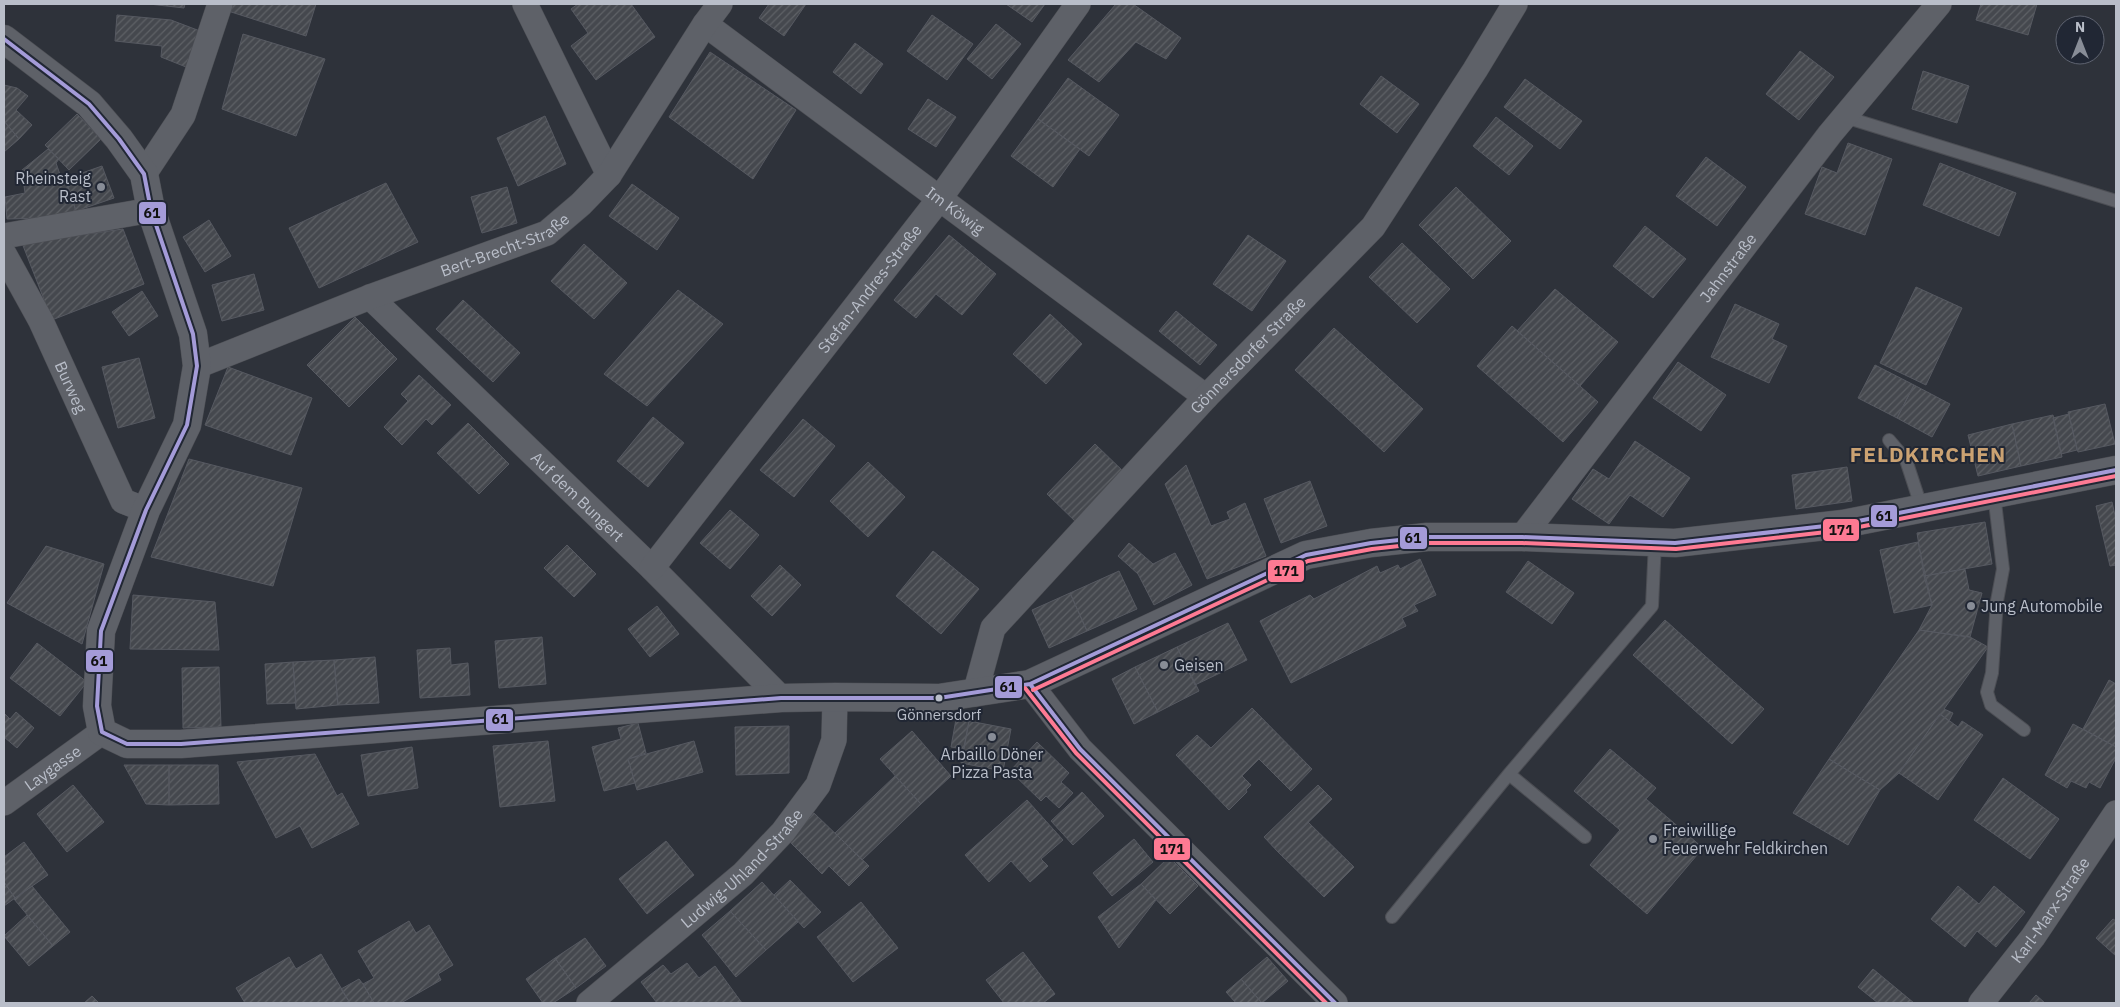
<svg xmlns="http://www.w3.org/2000/svg" width="2120" height="1007" viewBox="0 0 2120 1007" font-family="'IBM Plex Sans',sans-serif">
<style>
.building{fill:url(#building-hatch);stroke:#565961}
.lines{fill:none;stroke-linecap:round;stroke-linejoin:round}
.service-casing{stroke:#4c4e54;stroke-width:14}
.minor-casing{stroke:#4c4e54;stroke-width:26}
.tertiary-casing{stroke:#4c4e54;stroke-width:29}
.service{stroke:#5e6168;stroke-width:12}
.minor{stroke:#5e6168;stroke-width:25}
.tertiary{stroke:#5e6168;stroke-width:28}
.bus-1-casing{stroke:#212734;stroke-width:8}
.bus-2-casing{stroke:#212734;stroke-width:8}
.bus-1{stroke:#a49bd8;stroke-width:4}
.bus-2{stroke:#fe7a93;stroke-width:4}
.poi-dot{fill:#888d97;stroke:#212734;stroke-width:2}
.bus-dot{fill:#b9bec9;stroke:#212734;stroke-width:2}
.labels{text-anchor:middle;dominant-baseline:central;stroke-width:4;stroke-linejoin:round;paint-order:stroke}
.bus-label{font-size:15px;fill:#b9bec9;stroke:#212734}
.poi-label{font-size:16px;fill:#b9bec9;stroke:#212734;text-anchor:start}
.street-label{font-size:16px;fill:#b9bec9;stroke:#212734}
.district-label{font-size:21px;font-weight:bold;letter-spacing:1px;fill:#cba272;stroke:#212734}
.line-badge{stroke:#212734;stroke-width:2}
.pale-badge-label{font-size:14px;text-anchor:middle;font-weight:bold;fill:#111}
</style>
<defs>
<pattern id="building-hatch" width="6" height="6" patternUnits="userSpaceOnUse" patternTransform="scale(1.25)"><rect width="6" height="6" fill="#45484e"/><path d="M-1 1l2-2M0 6l6-6M5 7l2-2" fill="none" stroke="#5e6166"/></pattern>
</defs>
<rect width="100%" height="100%" fill="#2e323a"/>
<path class="building" d="M149 4H185L184 8Z
M227 4H316L306 36 225 10Z
M578 4H631L655 37 596 80 571 46 588 33 571 9Z
M769 4H806L784 36 759 18Z
M1006 4H1045L1032 22Z
M1116 4H1133L1181 38 1166 59 1136 42 1099 82 1068 60Z
M1981 4H2037L2028 35 1976 20Z
M117 15 171 20 200 31 186 67 161 57 162 46 115 41Z
M932 15 973 44 947 80 907 51Z
M996 24 1021 44 992 79 967 59Z
M243 34 325 59 296 136 222 109Z
M855 43 883 64 861 94 833 72Z
M1800 51 1834 77 1799 120 1766 94Z
M710 52 796 110 753 179 669 117Z
M1923 71 1969 86 1957 123 1912 109Z
M1381 76 1419 104 1397 133 1360 104Z
M1068 78 1119 115 1089 156 1038 119Z
M1525 79 1582 121 1560 149 1504 107Z
M4 85 17 88 28 96 16 110 32 125 19 139 4 121Z
M928 99 956 117 936 147 908 129Z
M77 114 101 139 69 170 45 145Z
M545 116 566 164 518 186 497 138Z
M1496 117 1533 146 1509 175 1473 146Z
M1038 119 1080 149 1053 187 1011 156Z
M4 121 19 139 4 152Z
M1848 143 1892 159 1865 235 1805 214 1822 167 1837 173Z
M48 149 59 159 56 163 63 183H67L76 211 48 218 7 219 5 197 25 193 22 170Z
M1706 157 1746 187 1717 226 1676 196Z
M1940 163 2016 193 1999 236 1923 205Z
M102 166 114 198 76 211 65 179Z
M386 183 418 242 319 288 289 228Z
M632 184 679 218 657 250 609 216Z
M507 187 517 223 482 233 471 197Z
M1456 187 1511 241 1473 279 1419 225Z
M209 220 231 256 205 272 183 237Z
M1645 226 1686 259 1653 298 1613 266Z
M123 229 144 284 52 320 22 243Z
M949 235 996 274 962 315 936 294 916 318 894 300Z
M1248 235 1286 261 1252 311 1213 284Z
M1402 243 1450 289 1417 323 1369 277Z
M584 244 627 283 594 319 551 281Z
M254 274 264 310 222 321 212 285Z
M1916 287 1962 308 1926 385 1880 363Z
M1555 289 1618 342 1580 386 1517 331Z
M678 290 723 324 647 406 604 374Z
M142 291 158 316 129 336 112 312Z
M463 300 520 353 493 382 436 329Z
M1735 304 1779 324 1772 339 1787 346 1769 383 1711 357Z
M1176 311 1217 345 1200 365 1159 331Z
M1050 314 1082 344 1046 384 1013 354Z
M355 317 397 359 349 407 307 365Z
M1512 326 1598 402 1563 442 1477 366Z
M1334 328 1423 409 1384 452 1295 370Z
M139 358 155 418 118 428 102 367Z
M1678 362 1726 395 1701 431 1653 398Z
M1875 365 1914 385 1897 418 1858 398Z
M228 367 312 398 291 455 205 425Z
M419 375 451 405 432 425 426 419 402 445 384 427 408 401 401 394Z
M1914 385 1950 404 1932 437 1897 418Z
M2105 404 2115 444 2078 452 2068 412Z
M2069 414 2077 450 2061 454 2053 418Z
M2053 415 2062 457 2021 466 2012 424Z
M653 417 684 443 648 487 617 461Z
M803 419 835 446 794 497 760 470Z
M468 423 509 464 479 494 437 453Z
M2012 424 2021 466 1978 476 1968 435Z
M1635 441 1690 478 1663 517 1630 495 1609 524 1572 499 1593 469 1609 479Z
M1095 444 1126 474 1078 524 1047 494Z
M189 459 302 488 273 586 151 557Z
M868 462 905 497 868 537 830 501Z
M1186 465 1211 526 1230 519 1227 512 1245 503 1266 556 1207 579 1165 484Z
M1847 467 1852 501 1796 509 1792 475Z
M1310 481 1327 526 1281 543 1264 499Z
M2112 502 2116 520V565L2110 566 2096 506Z
M730 510 759 535 730 569 700 543Z
M1985 522 1992 564 1924 576 1917 533Z
M1918 542 1932 605 1894 613 1880 550Z
M1129 543 1153 564 1175 553 1192 585 1154 605 1138 574 1118 556Z
M567 545 596 574 574 597 544 568Z
M46 546 104 564 82 644 7 603Z
M933 551 979 589 941 634 896 596Z
M1420 559 1436 595 1414 605 1418 611 1402 618 1406 626 1291 683 1260 621 1310 595 1314 599 1377 566 1380 573 1398 565 1400 569Z
M1528 561 1574 593 1552 624 1506 592Z
M780 565 801 585 772 616 751 596Z
M1965 569 1969 590 1982 593 1970 637 1919 630 1932 605 1924 576Z
M1119 571 1137 609 1087 631 1070 593Z
M1070 593 1087 631 1049 648 1032 610Z
M133 595 215 602 219 650 130 649Z
M657 606 679 634 650 657 628 629Z
M1665 620 1764 709 1732 744 1633 655Z
M1228 623 1247 660 1195 685 1177 647Z
M1919 630 1970 637 1988 647 1944 709 1953 713 1949 721 1940 714 1899 773 1880 790 1829 759Z
M542 637 546 684 499 688 495 641Z
M37 643 87 682 60 716 10 678Z
M1177 647 1199 691 1158 712 1135 667Z
M450 648 451 665 468 663 470 695 420 698 417 650Z
M375 657 379 703 338 705 334 660Z
M334 660 338 705 296 709 293 662Z
M293 662 296 703 267 704 265 664Z
M219 667 221 727 183 728 182 668Z
M1135 667 1158 712 1134 724 1112 679Z
M2109 680 2116 684V747L2083 729Z
M1252 708 1312 769 1291 791 1259 759 1242 776 1251 785 1246 790 1247 792 1229 810 1176 755 1197 735 1211 748Z
M16 712 34 728 17 748 4 737V713L10 719Z
M1940 714 1958 727 1962 721 1983 735 1938 800 1899 773Z
M956 719 969 721 964 749 951 747Z
M969 721 1011 729 1003 771 961 763Z
M638 723 646 753 628 759 635 783 604 791 592 747 621 739 618 728Z
M2073 724 2116 747V758L2100 788 2089 782 2086 788 2071 781 2067 788 2045 775Z
M789 726V773L736 775 735 727Z
M912 731 951 776 921 804 880 759Z
M548 741 555 801 500 807 493 746Z
M694 741 703 772 637 790 628 759Z
M1037 742 1069 773 1061 782 1073 793 1059 808 1046 796 1041 801 1010 771Z
M412 747 418 788 368 796 361 755Z
M1610 749 1656 788 1646 799 1703 848 1647 914 1590 865 1620 830 1574 791Z
M315 754 337 796 342 793 359 824 312 848 300 826 276 838 237 762Z
M1829 759 1880 790 1848 845 1793 813Z
M124 765H169V805L146 804Z
M169 765H218L219 804 169 805Z
M895 776 921 804 862 860 835 833Z
M2003 778 2059 819 2030 859 1974 820Z
M73 785 104 822 67 852 37 814Z
M1318 785 1332 799 1278 852 1264 837Z
M1082 792 1104 816 1073 845 1051 821Z
M1027 800 1063 840 1041 859 1048 866 1030 882 1011 861 989 882 965 855Z
M814 813 869 866 849 886 829 866 822 874 788 840Z
M1308 822 1354 867 1324 897 1278 852Z
M1134 839 1153 862 1112 896 1093 873Z
M666 841 694 875 647 914 619 879Z
M24 842 48 875 15 898 4 882V857Z
M1169 857 1198 886 1170 914 1141 884Z
M790 880 821 912 804 928 774 895Z
M4 882 15 898 4 906Z
M762 882 798 922 766 950 730 911Z
M1141 884 1156 900 1119 948 1098 917Z
M32 886 70 932 53 946 14 899Z
M1958 886 1979 904 1994 886 2025 912 1996 947 1977 931 1965 947 1931 919Z
M861 902 898 948 853 982 817 937Z
M730 911 766 950 736 977 702 935Z
M27 915 53 946 29 966 4 936Z
M2113 919 2116 921V956L2096 938Z
M409 921 416 933 429 925 453 965 438 974 441 980 401 1003H374L363 984 374 978 358 951Z
M585 938 606 966 576 988 555 958Z
M1023 952 1055 994 1043 1003H1004L986 980Z
M321 954 350 1003H245L236 988 289 957 296 969Z
M1267 957 1288 981 1262 1003 1241 979Z
M555 958 576 988 553 1003H543L526 979Z
M687 963 699 978 715 966 742 1003H657L641 982 663 965 671 974Z
M1873 969 1914 1003H1878L1858 987Z
M359 979 363 984 374 1003H350L341 989Z
M1241 979 1262 1003H1236L1226 992Z
M2036 995 2045 1003H2029Z
M92 996 99 1003H84Z"/>
<g class="lines">
<defs>
<path id="service" d="M1845 117 2116 201
M1889 440 1906 460 1922 509
M1994 494 2003 569 1997 601 1992 673 1987 692 1991 705 2024 730
M1585 837 1509 774 1652 606 1655 542
M1392 917 1509 774"/>
<g id="minor">
<path d="M525 4 609 175"/>
<path id="s1" d="M705 24 1206 397"/>
<path d="M144 174 183 115 220 4"/>
<path d="M4 236 151 210"/>
<path id="s2" d="M4 254 41 321 123 501 146 510"/>
<path id="s3" d="M370 297 652 568 781 698"/>
<path id="s4" d="M197 366 370 297 547 233 581 204 609 175 705 24 720 4"/>
<path id="s5" d="M1522 537 1830 134 1939 4"/>
<path id="s6" d="M652 568 940 198 1078 4"/>
<path d="M1030 684 1080 749 1335 1003"/>
<path id="s7" d="M975 694 993 628 1206 397 1373 227 1475 70 1515 4"/>
<path id="s8" d="M4 803 102 732"/>
<path id="s9" d="M589 1003 743 874 783 832 818 785 834 740 835 697"/>
<path id="s10" d="M1981 1003 2033 937 2116 813"/>
</g>
<path id="tertiary" d="M4 39 89 104 119 139 144 174 151 210 193 334 197 366 187 425 146 510 101 631 97 706 102 732 127 744H181L781 698 835 697 939 698 1030 684 1306 555 1371 543 1427 537H1522L1675 543 1843 524 2116 470"/>
</defs>
<use href="#service" class="service-casing"/>
<use href="#minor" class="minor-casing"/>
<use href="#tertiary" class="tertiary-casing"/>
<use href="#service" class="service"/>
<use href="#minor" class="minor"/>
<use href="#tertiary" class="tertiary"/>
<defs>
<path id="bus-1" d="M4 39 89 104 119 139 144 174 151 210 193 334 197 366 187 425 146 510 101 631 97 706 102 732 127 744H181L781 698H939L1030 684 1306 555 1371 543 1427 537H1522L1675 543 1843 524 2116 470
M1030 684 1080 749 1335 1003"/>
<path id="bus-2" d="M1025 688 1076 753 1326 1003
M1033 690 1308 561 1372 549 1427 543H1522L1676 549 1844 530 2116 476"/>
</defs>
<use href="#bus-1" class="bus-1-casing"/>
<use href="#bus-2" class="bus-2-casing"/>
<use href="#bus-1" class="bus-1"/>
<use href="#bus-2" class="bus-2"/>
</g>
<g class="poi-dot">
<circle cx="101" cy="187" r="5"/>
<circle cx="1971" cy="606" r="5"/>
<circle cx="1164" cy="665" r="5"/>
<circle cx="992" cy="737" r="5"/>
<circle cx="1653" cy="839" r="5"/>
</g>
<circle class="bus-dot" cx="939" cy="698" r="4.5"/>
<g class="labels">
<g class="bus-label">
<text x="939" y="714">Gönnersdorf</text>
</g>
<g class="poi-label">
<text x="91" y="178" text-anchor="end">Rheinsteig<tspan x="91" dy="18">Rast</tspan></text>
<text x="1981" y="606">Jung Automobile</text>
<text x="1174" y="665">Geisen</text>
<text x="992" y="754" text-anchor="middle">Arbaillo Döner<tspan x="992" dy="18">Pizza Pasta</tspan></text>
<text x="1663" y="830">Freiwillige<tspan x="1663" dy="18">Feuerwehr Feldkirchen</tspan></text>
</g>
<g class="street-label">
<text stroke="none"><textPath href="#s1" startOffset="312">Im Köwig</textPath></text>
<text stroke="none"><textPath href="#s4" startOffset="331">Bert-Brecht-Straße</textPath></text>
<text stroke="none"><textPath href="#s5" startOffset="339">Jahnstraße</textPath></text>
<text stroke="none"><textPath href="#s6" startOffset="354">Stefan-Andres-Straße</textPath></text>
<text stroke="none"><textPath href="#s7" startOffset="442">Gönnersdorfer Straße</textPath></text>
<text stroke="none"><textPath href="#s2" startOffset="149">Burweg</textPath></text>
<text stroke="none"><textPath href="#s3" startOffset="288">Auf dem Bungert</textPath></text>
<text stroke="none"><textPath href="#s8" startOffset="60">Laygasse</textPath></text>
<text stroke="none"><textPath href="#s9" startOffset="204">Ludwig-Uhland-Straße</textPath></text>
<text stroke="none"><textPath href="#s10" startOffset="116">Karl-Marx-Straße</textPath></text>
</g>
<g class="district-label">
<text x="1928" y="454">FELDKIRCHEN</text>
</g>
</g>
<g class="line-badge">
<rect x="138" y="201" width="29" height="24" rx="5" fill="#a49bd8"/>
<rect x="1870" y="504" width="28" height="24" rx="5" fill="#a49bd8"/>
<rect x="1822" y="518" width="38" height="24" rx="5" fill="#fe7a93"/>
<rect x="1399" y="526" width="29" height="24" rx="5" fill="#a49bd8"/>
<rect x="1267" y="559" width="38" height="24" rx="5" fill="#fe7a93"/>
<rect x="85" y="649" width="29" height="24" rx="5" fill="#a49bd8"/>
<rect x="994" y="675" width="29" height="24" rx="5" fill="#a49bd8"/>
<rect x="485" y="708" width="29" height="24" rx="5" fill="#a49bd8"/>
<rect x="1153" y="837" width="38" height="24" rx="5" fill="#fe7a93"/>
</g>
<g class="pale-badge-label">
<text x="152" y="218">61</text>
<text x="1884" y="521">61</text>
<text x="1841" y="535">171</text>
<text x="1413" y="543">61</text>
<text x="1286" y="576">171</text>
<text x="99" y="666">61</text>
<text x="1008" y="692">61</text>
<text x="500" y="724">61</text>
<text x="1172" y="854">171</text>
</g>
<rect width="2120" height="1007" fill="none" stroke="#b9bec9" stroke-width="10"/>
<g transform="translate(2080 40)"><circle r="24" fill="#212734" stroke="#5e6370"/>
<path d="M0-4L9 19L0 12L-9 19Z" fill="#888d97"/>
<text y="-8" font-size="14" font-weight="bold" text-anchor="middle" fill="#b9bec9">N</text>
</g>
</svg>
